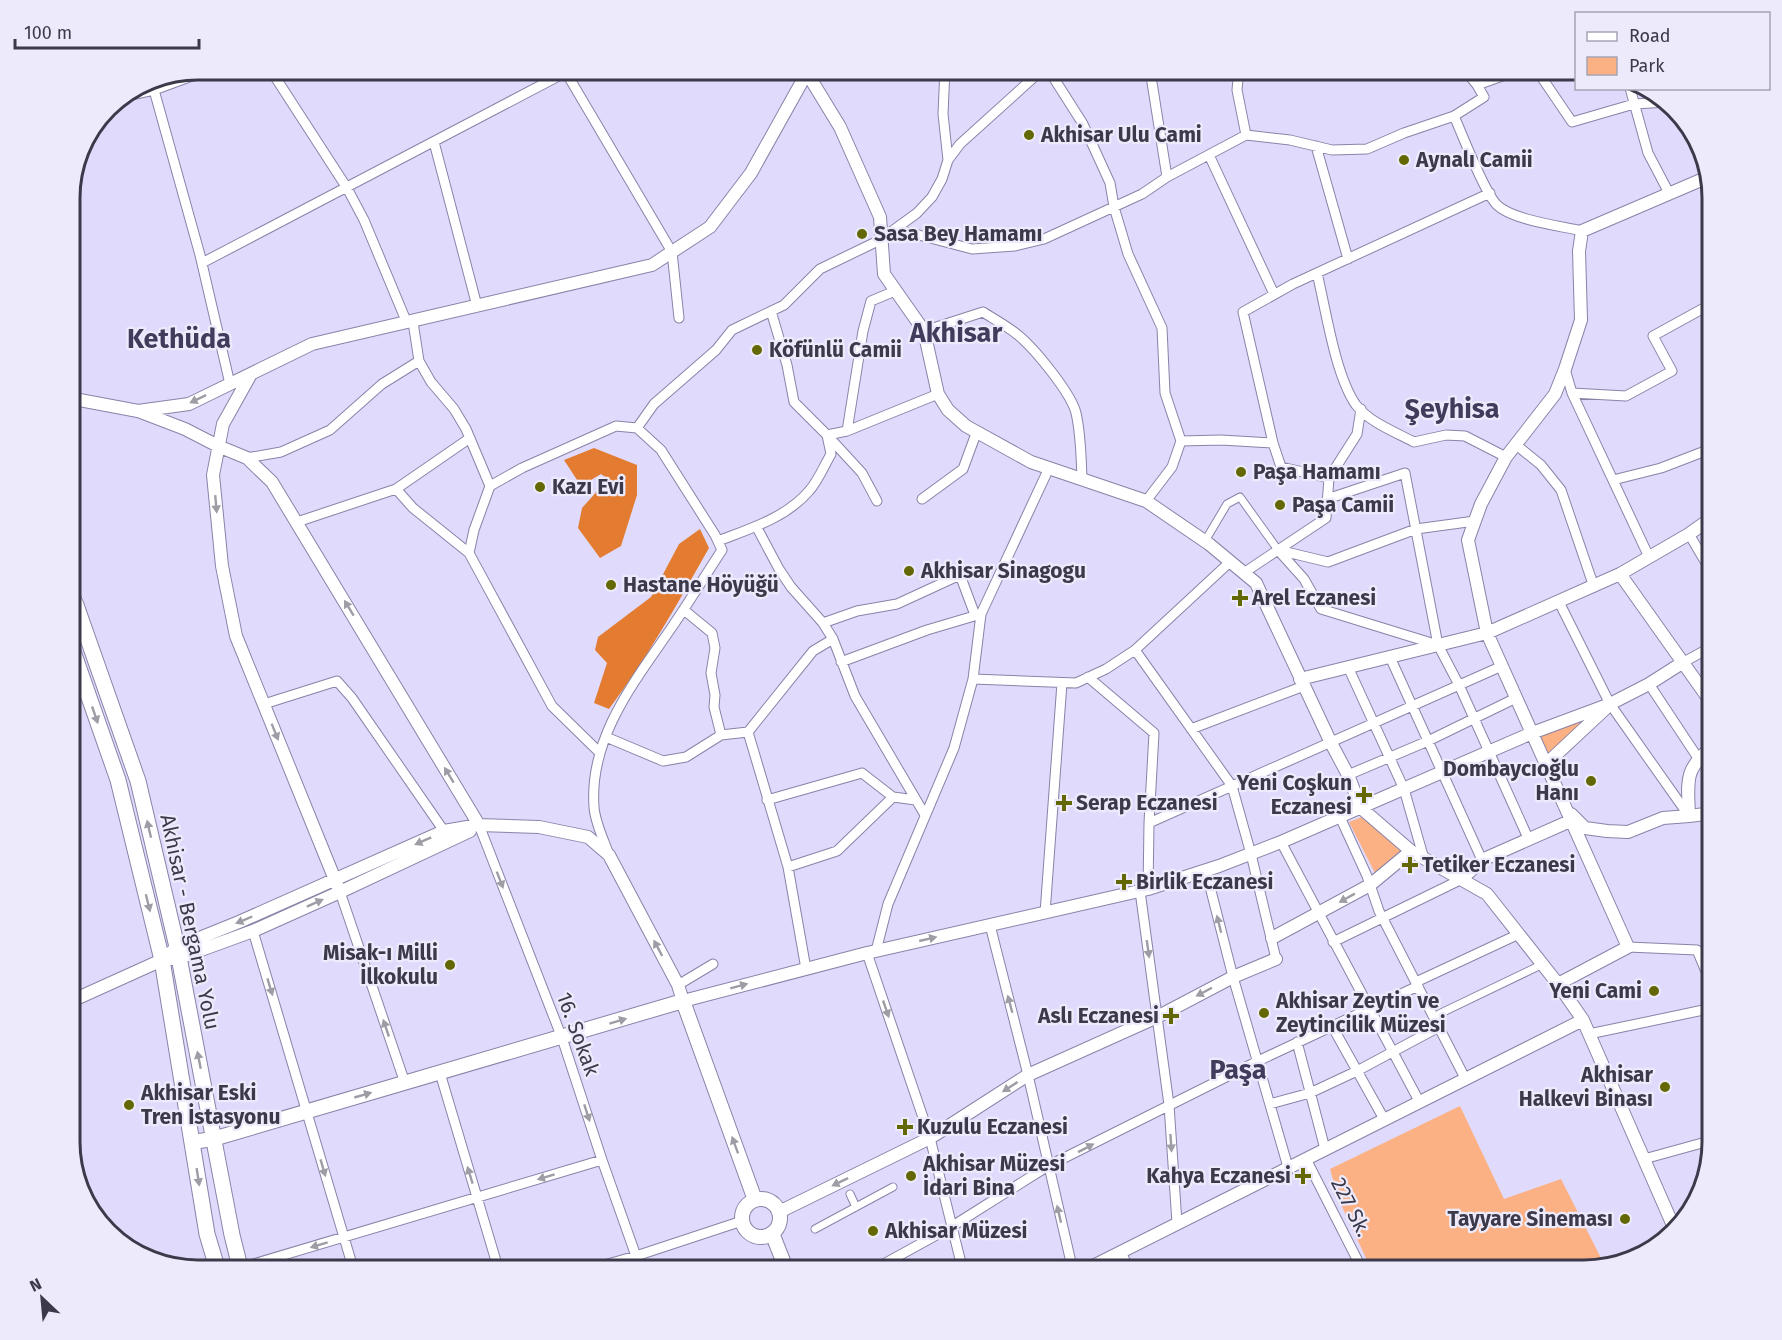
<svg xmlns="http://www.w3.org/2000/svg" width="1782" height="1340" viewBox="0 0 1782 1340" font-family="'Fira Sans',sans-serif">
<style>
.green{fill:#fbb183}
.forest{fill:#e37c31}
.lines{fill:none;stroke-linecap:round;stroke-linejoin:round}
.pedestrian-casing{stroke:#8983a8;stroke-width:9}
.minor-casing{stroke:#8983a8;stroke-width:11}
.tertiary-casing{stroke:#8983a8;stroke-width:14}
.secondary-casing{stroke:#8983a8;stroke-width:16}
.primary-casing{stroke:#8983a8;stroke-width:17}
.pedestrian{stroke:#fff;stroke-width:7}
.minor{stroke:#fff;stroke-width:9}
.tertiary{stroke:#fff;stroke-width:12}
.secondary{stroke:#fff;stroke-width:14}
.primary{stroke:#fff;stroke-width:15}
.oneway{fill:#9e9ca4}
.poi-dot{fill:#636704;stroke:#edebfb;stroke-width:2}
.labels{text-anchor:middle;dominant-baseline:central;stroke-width:4.5;stroke-linejoin:round;paint-order:stroke}
.poi-label{font-size:21px;font-weight:bold;fill:#3c3a4a;stroke:#edebfb;text-anchor:start}
.street-label{font-size:21px;fill:#3c3a4a;stroke:#edebfb}
.district-label{font-size:27px;font-weight:bold;fill:#413b5c;stroke:#edebfb}
.rim{fill:none;stroke:#3c3a4a;stroke-width:3}
</style>
<rect width="100%" height="100%" fill="#e0dbfc"/>
<path class="green" d="M1588 716 1549 758 1539 736Z
M1362 817 1404 852 1376 875 1349 822Z
M1460 1106 1504 1199 1561 1179 1605 1266 1584 1271H1372L1338 1198 1330 1169Z"/>
<path class="forest" d="M594 448 637 465V495L621 546 600 558 578 528 582 508 608 479 601 474 581 486 564 460Z
M700 529 709 548C678 603 647 658 609 709L594 703 607 663 595 650 598 637 651 597 679 544Z"/>
<g class="lines">
<defs>
<path id="pedestrian" d="M1205 541 1227 504 1240 497 1278 550
M1439 1014 1543 964
M850 1194 856 1207
M815 1229 893 1187"/>
<path id="minor" d="M270 69 347 188 364 220 407 323
M564 69 672 252 679 318
M945 69 943 114 948 160
M1048 69 1083 124 1110 183 1114 207 1128 254 1162 328 1165 393 1181 441 1172 467 1146 501
M1239 69 1237 90 1246 135
M1536 69 1572 122 1634 104 1668 102
M1150 70 1167 177
M1477 85 1522 69
M1630 88 1648 153 1669 193
M154 90 200 255 230 384
M117 98 154 90 211 69
M1454 116C1463 136 1484 192 1497 205 1512 220 1561 226 1582 231
M434 142 477 306
M1316 146 1348 259
M1209 155 1274 294
M896 229 972 249 1015 246 1044 239 1142 194 1167 177 1246 135 1290 140 1332 150 1367 149 1404 133 1454 116 1484 97 1477 85 1464 69
M202 263 572 69
M1317 273C1326 310 1335 375 1356 405 1369 422 1395 432 1414 442L1446 435 1465 436 1506 457
M413 322 419 361 431 382 454 409 466 429 490 486
M924 331 983 312C994 319 1007 326 1018 335 1035 349 1071 393 1076 413 1081 435 1081 456 1082 478
M69 361 75 399
M1565 369 1572 393 1649 557
M1572 393 1626 396 1672 371 1653 336 1713 303
M637 428 654 404 716 350 732 330 784 305 820 269 880 240 917 213 932 197 942 179 948 160 960 144 1043 69
M847 431 863 331 871 301 895 291
M827 435 847 431 938 394
M827 435 862 473 877 501
M1181 441 1221 440 1273 443
M1515 444 1541 465 1561 490 1594 587
M247 458 281 452 330 430 382 384 419 361
M1329 478 1357 434 1361 409
M1613 480 1661 468 1713 448
M396 489 413 508 469 553
M922 499 963 469 977 431
M1327 499 1405 473 1438 645 1459 685 1528 838
M297 522 396 489 470 438
M756 526 779 569 791 587 823 623 833 639 855 696 925 815
M1689 534 1713 575
M718 541C749 529 786 518 809 491 818 481 824 466 831 454L827 435 794 402 787 365 771 311
M1245 572 1278 550 1328 562 1416 529 1475 521
M1559 602 1610 704 1689 816
M684 610 712 633 715 648 711 673 715 695 714 707 721 735
M823 623 857 611 897 604 960 575 975 615
M1438 645 1321 609 1304 579 1278 550 1326 518 1329 478 1281 467 1273 443 1243 312 1293 284 1490 193
M1135 650 1232 786 1251 854 1276 959
M1390 657 1482 860
M841 662 927 630 981 614
M1682 663 1713 646
M1348 667 1404 789 1424 859
M1088 677 1154 733 1149 823 1148 889
M973 679 1076 683 1106 669 1135 650 1231 561
M1649 684 1698 758
M264 704 337 681 352 698 444 831
M1191 729 1304 686
M748 732 788 867 806 969
M606 737 663 761 686 757 721 735 748 732 813 651 833 639
M599 752 552 706 469 553 474 530 490 486 522 468 616 426 637 428 661 450 715 535 722 550C705 576 689 602 672 627 635 681 589 737 594 807 595 823 604 840 609 855
M1348 775 1428 741 1516 698
M767 800 862 773 893 797 916 800
M1340 817 1367 876 1379 911 1465 1078
M1149 823 1502 666
M479 825 562 1038 602 1160 636 1256
M1281 842 1419 1101
M788 867 837 851 893 797
M1206 871 1233 977 1288 1167
M1140 891 1169 1105 1177 1223
M340 892 405 1083
M1045 913 1062 683
M990 925 1028 1075 1073 1271
M253 931 354 1271
M1333 942 1462 879
M1628 947 1697 950 1713 988
M876 951 888 904 954 748 973 679 981 614 1049 468
M867 953 930 1138 963 1271
M1416 982 1519 934
M678 985 713 964
M1332 1026 1384 1119
M1589 1034 1713 1008
M1297 1042 1325 1149
M440 1073 499 1271
M1270 1104 1310 1093 1357 1071 1439 1027
M1306 1159 1363 1271
M1644 1159 1713 1140
M1121 1252 1130 1271
M240 1268 602 1160
M583 1271 636 1256 742 1221
M871 1271 951 1227 1048 1166 1258 1061 1418 986"/>
<path id="tertiary" d="M807 73 840 127 880 217 884 274 924 331 938 394 948 410 966 426 1031 462 1146 501 1209 544 1256 583 1331 743 1348 775 1361 808 1411 851 1487 894 1558 984 1583 1020 1675 1230
M251 374 223 424 213 475 222 566 236 636 340 892
M69 398 138 411 185 429 218 446 247 458 272 482 479 825
M138 411 189 404 312 344 652 265 710 227 751 173 809 69
M1620 574 1713 705
M1300 679 1487 633 1620 574 1689 534 1713 517
M1545 765 1605 709
M1571 814 1585 828 1607 831 1628 832 1663 818 1689 816C1688 781 1683 770 1713 746
M1689 816 1713 813
M1462 879 1482 860 1570 821
M1272 938 1370 885 1411 851
M172 959 179 958 253 931 340 892 470 831
M1558 984 1628 947 1487 633 1468 540 1481 504 1506 457 1555 394 1565 369 1581 320 1579 251 1582 231 1708 177
M69 1002 162 960 177 947 239 922 444 831 479 825 539 827 588 837 609 855 678 985 683 1001 867 953 1148 889 1219 866 1281 842 1532 733 1610 704 1649 684 1682 663
M779 1212 930 1138 1028 1075 1157 1017 1233 977 1276 959
M1083 1271 1583 1020"/>
<path id="secondary" d="M192 1142 213 1139 683 1001 755 1200
M742 1218a19 19 0 1 1 38 0a19 19 0 1 1-38 0Z
M772 1233 787 1271"/>
<path id="primary" d="M69 590 76 605 138 781 177 947 232 1235 241 1271
M69 640 118 780 162 960 207 1234 218 1271"/>
</defs>
<use href="#pedestrian" class="pedestrian-casing"/>
<use href="#minor" class="minor-casing"/>
<use href="#tertiary" class="tertiary-casing"/>
<use href="#secondary" class="secondary-casing"/>
<use href="#primary" class="primary-casing"/>
<use href="#pedestrian" class="pedestrian"/>
<use href="#minor" class="minor"/>
<use href="#tertiary" class="tertiary"/>
<use href="#secondary" class="secondary"/>
<use href="#primary" class="primary"/>
</g>
<defs><path id="oneway-solid" d="M-6-.8H1V-3.2L6.5 0L1 3.2V.8H-6Z" transform="scale(1.5)"/></defs>
<g class="oneway">
<use href="#oneway-solid" transform="translate(198 399) rotate(154)"/>
<use href="#oneway-solid" transform="translate(216 504) rotate(85)"/>
<use href="#oneway-solid" transform="translate(349 608) rotate(-121)"/>
<use href="#oneway-solid" transform="translate(95 715) rotate(71)"/>
<use href="#oneway-solid" transform="translate(275 732) rotate(68)"/>
<use href="#oneway-solid" transform="translate(449 775) rotate(-121)"/>
<use href="#oneway-solid" transform="translate(149 829) rotate(-103)"/>
<use href="#oneway-solid" transform="translate(423 841) rotate(156)"/>
<use href="#oneway-solid" transform="translate(500 880) rotate(69)"/>
<use href="#oneway-solid" transform="translate(1347 898) rotate(151)"/>
<use href="#oneway-solid" transform="translate(148 903) rotate(76)"/>
<use href="#oneway-solid" transform="translate(315 903) rotate(-24)"/>
<use href="#oneway-solid" transform="translate(244 920) rotate(157)"/>
<use href="#oneway-solid" transform="translate(1219 924) rotate(-104)"/>
<use href="#oneway-solid" transform="translate(928 939) rotate(-13)"/>
<use href="#oneway-solid" transform="translate(658 948) rotate(-118)"/>
<use href="#oneway-solid" transform="translate(1148 949) rotate(82)"/>
<use href="#oneway-solid" transform="translate(739 986) rotate(-15)"/>
<use href="#oneway-solid" transform="translate(270 987) rotate(73)"/>
<use href="#oneway-solid" transform="translate(1204 992) rotate(152)"/>
<use href="#oneway-solid" transform="translate(1010 1004) rotate(-105)"/>
<use href="#oneway-solid" transform="translate(886 1009) rotate(71)"/>
<use href="#oneway-solid" transform="translate(618 1021) rotate(-17)"/>
<use href="#oneway-solid" transform="translate(386 1028) rotate(-109)"/>
<use href="#oneway-solid" transform="translate(199 1060) rotate(-101)"/>
<use href="#oneway-solid" transform="translate(1010 1087) rotate(147)"/>
<use href="#oneway-solid" transform="translate(363 1095) rotate(-16)"/>
<use href="#oneway-solid" transform="translate(587 1113) rotate(72)"/>
<use href="#oneway-solid" transform="translate(1171 1143) rotate(86)"/>
<use href="#oneway-solid" transform="translate(735 1145) rotate(-110)"/>
<use href="#oneway-solid" transform="translate(1086 1148) rotate(-27)"/>
<use href="#oneway-solid" transform="translate(323 1168) rotate(74)"/>
<use href="#oneway-solid" transform="translate(470 1175) rotate(-107)"/>
<use href="#oneway-solid" transform="translate(198 1177) rotate(81)"/>
<use href="#oneway-solid" transform="translate(546 1177) rotate(163)"/>
<use href="#oneway-solid" transform="translate(840 1182) rotate(154)"/>
<use href="#oneway-solid" transform="translate(1059 1214) rotate(-103)"/>
<use href="#oneway-solid" transform="translate(319 1245) rotate(163)"/>
</g>
<g class="poi-dot">
<circle cx="1029" cy="135" r="6"/>
<circle cx="1404" cy="160" r="6"/>
<circle cx="862" cy="234" r="6"/>
<circle cx="757" cy="350" r="6"/>
<circle cx="1241" cy="472" r="6"/>
<circle cx="540" cy="487" r="6"/>
<circle cx="1280" cy="505" r="6"/>
<circle cx="909" cy="571" r="6"/>
<circle cx="611" cy="585" r="6"/>
<path d="M1237 589h6v6h6v6h-6v6h-6v-6h-6v-6h6z"/>
<circle cx="1591" cy="781" r="6"/>
<path d="M1361 786h6v6h6v6h-6v6h-6v-6h-6v-6h6z"/>
<path d="M1061 794h6v6h6v6h-6v6h-6v-6h-6v-6h6z"/>
<path d="M1407 856h6v6h6v6h-6v6h-6v-6h-6v-6h6z"/>
<path d="M1121 873h6v6h6v6h-6v6h-6v-6h-6v-6h6z"/>
<circle cx="450" cy="965" r="6"/>
<circle cx="1654" cy="991" r="6"/>
<circle cx="1264" cy="1013" r="6"/>
<path d="M1168 1007h6v6h6v6h-6v6h-6v-6h-6v-6h6z"/>
<circle cx="1665" cy="1087" r="6"/>
<circle cx="129" cy="1105" r="6"/>
<path d="M902 1118h6v6h6v6h-6v6h-6v-6h-6v-6h6z"/>
<circle cx="911" cy="1176" r="6"/>
<path d="M1300 1167h6v6h6v6h-6v6h-6v-6h-6v-6h6z"/>
<circle cx="1625" cy="1219" r="6"/>
<circle cx="873" cy="1231" r="6"/>
</g>
<g class="labels">
<g class="poi-label">
<text x="1041" y="135">Akhisar Ulu Cami</text>
<text x="1416" y="160">Aynalı Camii</text>
<text x="874" y="234">Sasa Bey Hamamı</text>
<text x="769" y="350">Köfünlü Camii</text>
<text x="1253" y="472">Paşa Hamamı</text>
<text x="552" y="487">Kazı Evi</text>
<text x="1292" y="505">Paşa Camii</text>
<text x="921" y="571">Akhisar Sinagogu</text>
<text x="623" y="585">Hastane Höyüğü</text>
<text x="1252" y="598">Arel Eczanesi</text>
<text x="1579" y="769" text-anchor="end">Dombaycıoğlu<tspan x="1579" dy="24">Hanı</tspan></text>
<text x="1352" y="783" text-anchor="end">Yeni Coşkun<tspan x="1352" dy="24">Eczanesi</tspan></text>
<text x="1076" y="803">Serap Eczanesi</text>
<text x="1422" y="865">Tetiker Eczanesi</text>
<text x="1136" y="882">Birlik Eczanesi</text>
<text x="438" y="953" text-anchor="end">Misak-ı Milli<tspan x="438" dy="24">İlkokulu</tspan></text>
<text x="1642" y="991" text-anchor="end">Yeni Cami</text>
<text x="1276" y="1001">Akhisar Zeytin ve<tspan x="1276" dy="24">Zeytincilik Müzesi</tspan></text>
<text x="1159" y="1016" text-anchor="end">Aslı Eczanesi</text>
<text x="1653" y="1075" text-anchor="end">Akhisar<tspan x="1653" dy="24">Halkevi Binası</tspan></text>
<text x="141" y="1093">Akhisar Eski<tspan x="141" dy="24">Tren İstasyonu</tspan></text>
<text x="917" y="1127">Kuzulu Eczanesi</text>
<text x="923" y="1164">Akhisar Müzesi<tspan x="923" dy="24">İdari Bina</tspan></text>
<text x="1291" y="1176" text-anchor="end">Kahya Eczanesi</text>
<text x="1613" y="1219" text-anchor="end">Tayyare Sineması</text>
<text x="885" y="1231">Akhisar Müzesi</text>
</g>
<g class="street-label">
<text transform="translate(190 922) rotate(78)">Akhisar - Bergama Yolu</text>
<text transform="translate(578 1034) rotate(70)">16. Sokak</text>
<text transform="translate(1351 1207) rotate(63)">227 Sk.</text>
</g>
<g class="district-label">
<text x="956" y="333">Akhisar</text>
<text x="179" y="339">Kethüda</text>
<text x="1452" y="409">Şeyhisa</text>
<text x="1238" y="1070">Paşa</text>
</g>
</g>
<path d="M0 0H1782V1340H0ZM198 80H1584A118 118 0 0 1 1702 198V1142A118 118 0 0 1 1584 1260H198A118 118 0 0 1 80 1142V198A118 118 0 0 1 198 80Z" fill="#edebfb" fill-rule="evenodd"/>
<path class="rim" d="M198 80H1584A118 118 0 0 1 1702 198V1142A118 118 0 0 1 1584 1260H198A118 118 0 0 1 80 1142V198A118 118 0 0 1 198 80Z"/>
<rect x="1575" y="12" width="195" height="78" fill="#edebfb" stroke="#a6a4b4" stroke-width="1.5"/>
<rect x="1587" y="32" width="30" height="9" fill="#ffffff" stroke="#a6a4b4" stroke-width="1.5"/>
<text x="1629" y="42" font-size="18" fill="#3c3a4a">Road</text>
<rect x="1587" y="57" width="30" height="18" fill="#fbb183" stroke="#a6a4b4" stroke-width="1.5"/>
<text x="1629" y="72" font-size="18" fill="#3c3a4a">Park</text>
<g transform="translate(42 1298) rotate(334)" stroke="#edebfb" stroke-width="4.5" paint-order="stroke">
<path d="M0-4.5L10 22L0 15L-10 22Z" fill="#3c3a4a"/>
<text y="-9" font-size="16" font-weight="bold" text-anchor="middle" fill="#3c3a4a">N</text>
</g>
<path d="M15 39v9h184v-9" fill="none" stroke="#3c3a4a" stroke-width="3"/>
<text x="24" y="39" font-size="18" fill="#3c3a4a" stroke="#edebfb" stroke-width="4.5" paint-order="stroke">100 m</text>
</svg>
